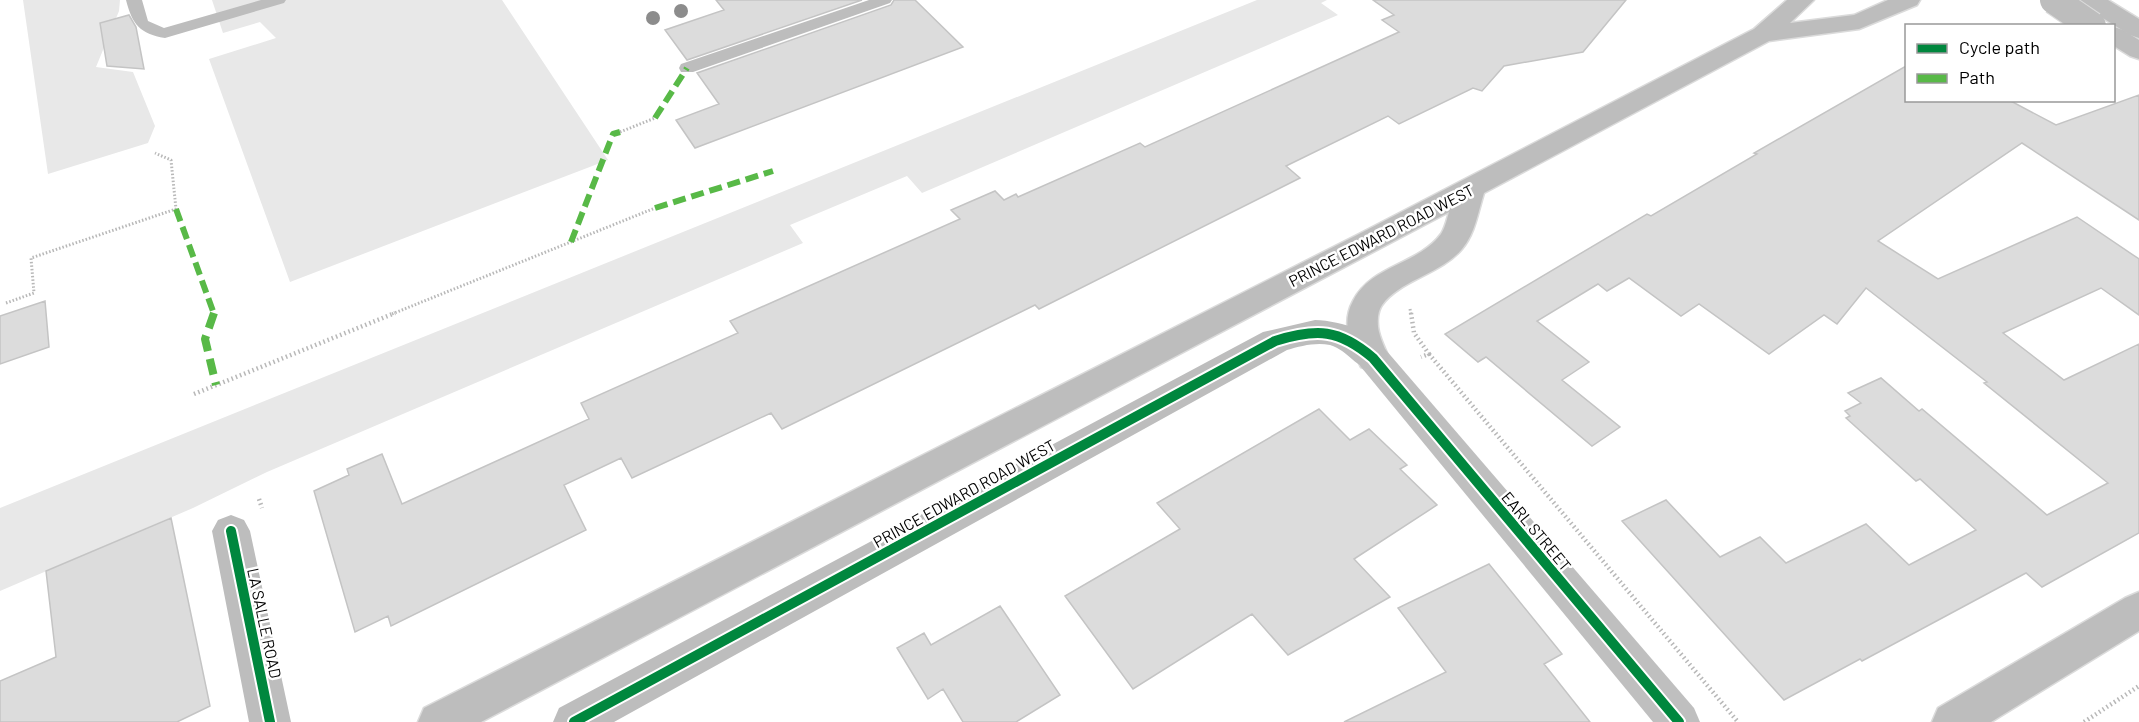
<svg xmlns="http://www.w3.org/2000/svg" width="2139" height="722" viewBox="0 0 2139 722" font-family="Barlow,sans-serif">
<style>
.green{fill:#e8e8e8}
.building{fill:#dcdcdc;stroke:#c4c4c4;stroke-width:1.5}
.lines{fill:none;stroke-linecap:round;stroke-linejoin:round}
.primary-casing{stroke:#dbdbdb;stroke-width:3}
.highway-casing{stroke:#dbdbdb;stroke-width:3}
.path-far1{stroke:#b8b8b8;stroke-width:3;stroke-dasharray:1.5 2;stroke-linecap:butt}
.path{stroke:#b8b8b8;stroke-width:4.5;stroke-dasharray:1.5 3;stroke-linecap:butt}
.lane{fill:#bdbdbd;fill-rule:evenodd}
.street{fill:#bdbdbd;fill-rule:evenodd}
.secondary{fill:#bfbfbf;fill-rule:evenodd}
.primary{fill:#bdbdbd;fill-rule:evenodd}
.highway{fill:#bdbdbd;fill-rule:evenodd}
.highway-bridge-casing{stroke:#dbdbdb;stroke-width:30;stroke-linecap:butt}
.highway-bridge{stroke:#bdbdbd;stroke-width:28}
.quiet-far1{stroke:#58b947;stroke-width:6;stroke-dasharray:13 6;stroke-linecap:butt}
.quiet{stroke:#58b947;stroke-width:8;stroke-dasharray:16 8;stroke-linecap:butt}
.cycleway-casing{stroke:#fff;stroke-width:14}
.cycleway{stroke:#00873e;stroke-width:10}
.tree{fill:#8c8c8c}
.labels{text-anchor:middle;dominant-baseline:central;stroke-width:5;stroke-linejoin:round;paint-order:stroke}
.street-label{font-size:16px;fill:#000;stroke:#fff}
</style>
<rect width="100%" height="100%" fill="#fff"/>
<path class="green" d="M23 0H120L119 11 96 67 133 72 155 126 148 143 48 174Z
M212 0H502L608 160 290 282 209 59 276 38 260 22 223 33Z
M1257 0H1327L1321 3 1338 15 922 193 907 176 790 225 803 243 267 472 193 508 0 591V508Z"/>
<path class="building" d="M716 0H862L687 60 665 30 724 10Z
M894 0H915L963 47 695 148 676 120 719 104 697 73 891 5Z
M1373 0H1626L1583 52 1504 66 1482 91 1473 88 1399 124 1388 116 1286 166 1300 178 1039 309 1035 305 782 429 771 413 632 478 621 458 564 485 586 530 391 626 388 616 355 632 314 491 349 475 347 469 382 454 402 504 589 419 581 403 738 333 730 321 960 219 951 210 995 191 1004 200 1016 194 1018 197 1140 143 1145 147 1399 32 1382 20 1394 15Z
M129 15 136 27 144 69 107 66 100 23Z
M1906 66V100H2009L2056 125 2139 95V220L2022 143 1878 241 1938 279 2077 217 2139 259V315L2101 288 2003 333 2064 380 2139 344V533L2042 587 2026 573 1862 661 1860 659 1784 700 1622 521 1666 500 1720 557 1760 537 1786 563 1866 524 1909 565 1976 530 1920 479 1916 481 1846 418 1850 416 1845 411 1861 403 1848 393 1881 378 1919 411 1922 409 2047 515 2108 483 1984 383 1987 382 1866 288 1837 324 1824 315 1769 354 1699 304 1681 316 1629 278 1607 291 1598 284 1537 321 1589 362 1562 380 1620 427 1592 446 1486 357 1478 362 1445 334 1647 214 1651 216 1757 154 1754 153Z
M45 301 49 347 0 364V316Z
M1319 409 1350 440 1369 429 1407 465 1400 469 1437 505 1354 559 1390 597 1288 655 1252 614 1133 689 1065 596 1180 529 1157 503Z
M171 518 210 706 177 722H0V681L56 657 46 571Z
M1489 564 1562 654 1544 664 1590 722H1344L1446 672 1398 608Z
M1000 606 1060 695 1016 722H963L943 689 928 699 897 648 924 633 931 645Z"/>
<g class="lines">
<defs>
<path id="primary" d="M1787 0H1814L1790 23 1854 15 1888 0H1920L1917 5 1859 29 1769 41 1484 193C1478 212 1475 234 1462 249 1441 274 1400 280 1382 305 1377 312 1377 324 1379 332 1381 341 1386 350 1389 358L1385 367 1373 371 1361 367C1350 346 1341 323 1353 301 1371 265 1418 265 1441 234 1445 228 1447 219 1449 212L481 722H418L424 708 1359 234 1754 29Z
M2114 27 2123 30 2139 40V59L2130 56 2114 46Z
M2139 592V631L1991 722H1932L1938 708 2125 598Z"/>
<path id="highway" d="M2079 0H2108L2139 19V38L2130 35 2082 5Z"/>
</defs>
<use href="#primary" class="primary-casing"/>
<use href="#highway" class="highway-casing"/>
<path class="path-far1" d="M620 132 655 118
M6 303 34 293 31 258 176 209 171 160 155 153
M1410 309 1411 314
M392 314 655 208"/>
<path class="path" d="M1411 313 1414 333 1429 354 1421 357
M1429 354 1738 722
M194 394 395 313
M259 499 262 508
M2084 722 2139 686"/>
<path class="lane" d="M126 0H142L148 21 164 28 261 0H286L284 3 165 38C140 34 132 24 126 0Z
M869 0H892L890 3 693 72H681L679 68 681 64Z"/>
<path class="street" d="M1315 320C1343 321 1376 332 1389 358L1385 367C1357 376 1353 352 1330 345 1316 342 1300 346 1287 350L614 722H553L559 708 1263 332Z
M231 515 244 520 250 531 291 722H249L212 531 218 520Z"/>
<path class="secondary" d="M1373 345 1385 349 1694 708 1700 722H1653L1361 367 1357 358 1361 349Z"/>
<use href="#primary" class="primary"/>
<use href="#highway" class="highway"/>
<defs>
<path id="highway-bridge" d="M2054 0 2092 26"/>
</defs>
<use href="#highway-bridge" class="highway-bridge-casing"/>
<use href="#highway-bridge" class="highway-bridge"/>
<path class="quiet-far1" d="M655 118 687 68
M655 208 773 171
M176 209 214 314
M571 242 613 134 620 132"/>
<path class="quiet" d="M214 313 205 339 216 385"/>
<defs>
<path id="cycleway" d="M231 531 270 722
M574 722 1275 341C1317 328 1339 329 1373 358L1679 722"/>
</defs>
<use href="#cycleway" class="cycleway-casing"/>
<use href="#cycleway" class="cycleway"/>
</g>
<g class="tree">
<circle cx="681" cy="11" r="7"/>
<circle cx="653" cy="18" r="7"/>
</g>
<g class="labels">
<g class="street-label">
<text transform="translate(1381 235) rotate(-27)">PRINCE EDWARD ROAD WEST</text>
<text transform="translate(964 493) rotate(-29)">PRINCE EDWARD ROAD WEST</text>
<text transform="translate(1537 531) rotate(50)">EARL STREET</text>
<text transform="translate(265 623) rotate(78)">LA SALLE ROAD</text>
</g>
</g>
<rect x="1905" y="24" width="210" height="78" fill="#ffffff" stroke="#999999" stroke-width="1.5"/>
<rect x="1917" y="44" width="30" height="9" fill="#00873e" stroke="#999999" stroke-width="1.5"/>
<text x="1959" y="54" font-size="18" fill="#000000">Cycle path</text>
<rect x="1917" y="74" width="30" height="9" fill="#58b947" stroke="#999999" stroke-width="1.5"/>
<text x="1959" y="84" font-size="18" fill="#000000">Path</text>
</svg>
